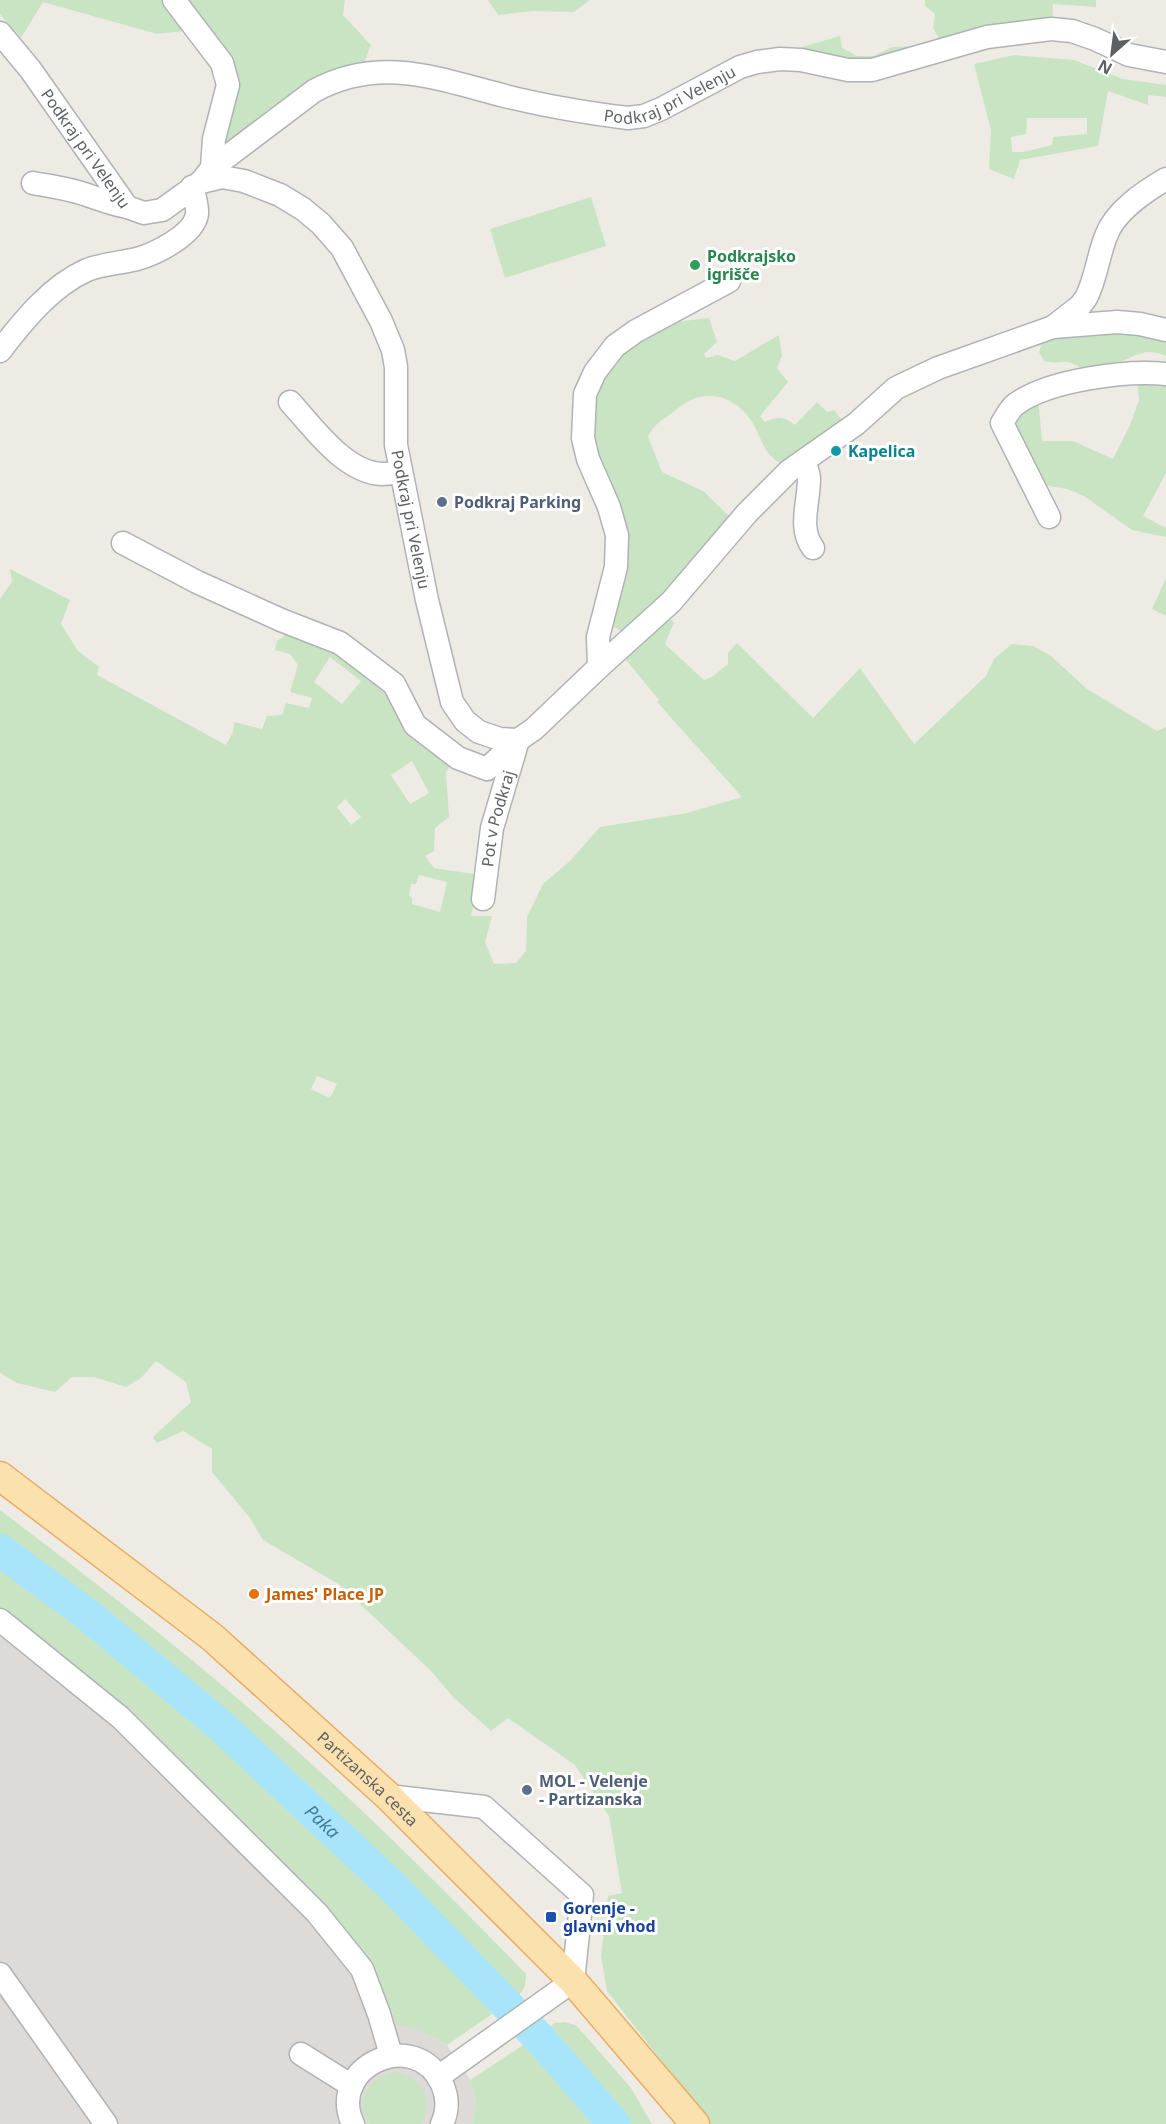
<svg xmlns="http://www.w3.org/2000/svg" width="1166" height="2124" viewBox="0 0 1166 2124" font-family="'Noto Sans',sans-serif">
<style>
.industrial{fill:#dddad7}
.green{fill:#c9e4c3;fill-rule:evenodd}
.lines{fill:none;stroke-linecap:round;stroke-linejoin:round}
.river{stroke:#a9e5fa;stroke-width:33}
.minor-casing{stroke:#b0b3b6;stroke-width:25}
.major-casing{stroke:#eaac62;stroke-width:31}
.minor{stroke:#fff;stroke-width:22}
.major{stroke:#fbe1ae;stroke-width:28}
.leisure-dot{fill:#2e9e5b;stroke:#fff;stroke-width:2}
.culture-dot{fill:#0f9aa8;stroke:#fff;stroke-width:2}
.service-dot{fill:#5c6f8a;stroke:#fff;stroke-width:2}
.food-dot{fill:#e8710a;stroke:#fff;stroke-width:2}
.transit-dot{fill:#1a4fb4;stroke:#fff;stroke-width:2}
.labels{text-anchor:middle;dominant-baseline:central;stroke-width:6;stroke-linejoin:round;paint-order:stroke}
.street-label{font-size:16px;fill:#5d6164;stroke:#fff}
.leisure-label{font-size:16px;font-weight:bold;fill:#27864d;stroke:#fff;text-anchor:start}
.culture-label{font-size:16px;font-weight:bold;fill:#0d838f;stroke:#fff;text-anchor:start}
.service-label{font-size:16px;font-weight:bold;fill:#4e5e75;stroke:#fff;text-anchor:start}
.food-label{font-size:16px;font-weight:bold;fill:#c56008;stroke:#fff;text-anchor:start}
.transit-label{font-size:16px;font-weight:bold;fill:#164399;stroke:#fff;text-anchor:start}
.water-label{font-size:18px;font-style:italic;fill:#407c9b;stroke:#fff}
</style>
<rect width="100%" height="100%" fill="#eeebe5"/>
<path class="industrial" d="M0 1618 363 1953 377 1975 397 2025 412 2027 429 2033 447 2045 470 2080 476 2101 472 2124H0Z"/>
<path class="green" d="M0 0H168L194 30 157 34 43 2 21 38 0 14Z
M185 0H345L343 15 371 45 363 66 218 151 232 96Z
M488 0H590L574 12 533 11 498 15Z
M925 0H1096V7L1053 4 1052 23 870 65 799 52 802 47 840 36 842 48 857 56H874L892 47 920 46 939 38 933 28 935 14 925 6Z
M1014 55 1074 60 1123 79 1166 85V97L1148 95V105L1108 91 1098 146 1020 160 1014 179 989 169 991 130 974 64ZM1027 118H1087V134L1053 137 1052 145 1023 152H1012L1011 137 1026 134Z
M591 197 606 246 505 278 490 229Z
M709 318 717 342 704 354 706 358 718 355 735 361 779 335 782 356 777 368 788 382 760 416 765 422C778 416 783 416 795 425L817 402 827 412 834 410 845 424 785 466C760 453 764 439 750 419 732 393 701 388 677 409 664 420 656 421 648 437L662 472 703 491 730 517 701 566 626 634 607 623 620 578 592 455 590 408 612 359 666 323Z
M1109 333 1166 336V356C1143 345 1134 359 1112 364 1103 367 1093 368 1084 370 1062 355 1064 366 1044 361L1039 352 1043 339Z
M1159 378 1166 387V473L1143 516 1166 528V537L1132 530 1084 496 1067 489 1031 483 1011 423 1038 397 1042 441H1073L1113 459 1130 425 1139 400 1137 379Z
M10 569 70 600 61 624 78 651 99 667 97 675 226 745 233 732 234 722 262 729 267 716 282 715 286 703 309 708 312 698 290 692 298 665 290 654 275 650 277 641 293 630 362 666 452 760 446 773 449 817 435 828 434 851 425 856 434 868 480 875 471 916H492L485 942 494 964 516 963 526 951 527 917 543 884 570 861 600 827 687 813 742 797 657 702 659 700 622 655 669 618 674 622 665 644 704 680 712 677 728 664V653L737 643 813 718 860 668 914 744 986 676 994 659 1012 644 1033 646 1051 656 1087 689 1157 731 1166 727V2124H711L607 1991 601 1956 608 1896 622 1893 609 1816 575 1765 508 1718 491 1731 453 1697 431 1671 340 1585 263 1540 250 1518 212 1472V1449L183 1431 157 1443 153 1437 191 1402 186 1382 156 1361 141 1378 126 1387 94 1377H72L55 1392 17 1383 0 1373V599L12 582ZM330 657 361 681 342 704 314 682ZM412 761 429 793 410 804 391 775ZM345 799 361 817 351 825 337 807ZM419 875 447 882 440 912 412 904V897L409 896 411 884H416ZM317 1076 337 1084 330 1098 311 1089Z
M1166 578V616L1152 609Z
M0 1510C88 1577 176 1644 259 1717 352 1798 440 1885 526 1974 526 1988 523 1993 511 2001L394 1879 289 1779 188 1687 81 1600 0 1540Z
M0 1558C184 1687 345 1847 501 2008L447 2045C431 2034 417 2028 397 2025L377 1975 363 1953 0 1612Z
M565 2022 577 2026 631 2088 652 2124H621L543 2032 555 2023Z
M531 2040 606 2124H472L476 2101 470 2080Z
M394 2072C421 2075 436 2100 421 2124H370C353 2101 370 2077 394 2072Z"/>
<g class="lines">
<path class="river" id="s1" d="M0 1550 88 1615 220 1725 390 1884 541 2040 614 2124"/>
<defs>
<g id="minor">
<path d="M174 0 222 63 228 85 214 139 212 168"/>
<path id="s2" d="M0 33 30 69 127 207 144 213 162 210 201 182 222 177 244 181 280 195 303 209 321 224 342 248 381 321 393 350 396 367V445L427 600 452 702 465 721 479 732 500 739 518 740 534 729 599 667 671 602 747 513 789 471 856 424 896 388 938 368 1053 327 1117 322 1140 324 1166 330"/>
<path id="s3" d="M201 182 212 168 314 91C380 55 439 79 505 96 545 106 587 113 628 118L644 116 661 109 740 67 757 62 780 59 801 60 848 70H872L987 37 1051 29 1072 31 1095 39 1129 55 1166 62"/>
<path d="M33 183C49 186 65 188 81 193 97 198 110 204 127 207"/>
<path d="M1053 327 1080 306 1086 298C1096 279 1098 256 1106 236 1115 211 1144 192 1166 179"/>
<path d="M0 351C23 321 51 286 87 270 102 264 121 263 137 259 155 254 194 235 197 214 198 206 194 195 192 187"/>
<path d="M290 402C313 427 345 473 382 474 388 474 395 473 401 472"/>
<path d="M804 461C806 467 809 473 809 479 809 503 798 528 813 548"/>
<path d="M1049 517 1002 423C1006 417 1010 408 1016 404 1049 380 1126 370 1166 374"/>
<path d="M123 543 197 582 281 620 340 643 394 684 415 725 458 758 487 769 518 740"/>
<path d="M599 667 598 637 616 567 617 535 609 507 588 459 583 438 585 394 595 372 615 346 636 331 729 281"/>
<path id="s4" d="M483 899 492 828 518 740"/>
<path d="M0 1620 121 1718 317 1913 362 1969 379 2014 391 2055"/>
<path d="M388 1796 484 1807 582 1895 573 1981 438 2077"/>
<path d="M0 1974 106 2124"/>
<path d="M301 2054 352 2086"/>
<path d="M353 2124C326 2066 416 2026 442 2084 448 2097 448 2111 442 2124"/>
</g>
<g id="major">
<path id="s5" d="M0 1476 212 1637 388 1796 573 1981 695 2124"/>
</g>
</defs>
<use href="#minor" class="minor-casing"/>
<use href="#major" class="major-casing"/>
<use href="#minor" class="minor"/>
<use href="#major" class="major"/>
</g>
<circle class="leisure-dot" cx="695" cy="265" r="6"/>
<circle class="culture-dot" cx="836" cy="451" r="6"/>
<g class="service-dot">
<circle cx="442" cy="502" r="6"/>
<circle cx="527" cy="1790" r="6"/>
</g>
<circle class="food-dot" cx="254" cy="1594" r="6"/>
<rect class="transit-dot" x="545" y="1911" width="12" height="12" rx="3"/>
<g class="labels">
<g class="street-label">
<text stroke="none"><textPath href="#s3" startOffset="514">Podkraj pri Velenju</textPath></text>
<text stroke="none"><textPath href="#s2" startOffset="144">Podkraj pri Velenju</textPath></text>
<text stroke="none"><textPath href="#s2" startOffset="750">Podkraj pri Velenju</textPath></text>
<text stroke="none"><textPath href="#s4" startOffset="82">Pot v Podkraj</textPath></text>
<text stroke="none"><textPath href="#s5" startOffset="477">Partizanska cesta</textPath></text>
</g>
<g class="leisure-label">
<text x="707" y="256">Podkrajsko<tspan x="707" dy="18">igrišče</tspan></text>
</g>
<g class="culture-label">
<text x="848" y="451">Kapelica</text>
</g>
<g class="service-label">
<text x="454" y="502">Podkraj Parking</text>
<text x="539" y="1781">MOL - Velenje<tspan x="539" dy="18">- Partizanska</tspan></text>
</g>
<g class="food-label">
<text x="266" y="1594">James' Place JP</text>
</g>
<g class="transit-label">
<text x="563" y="1908">Gorenje -<tspan x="563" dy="18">glavni vhod</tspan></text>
</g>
<g class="water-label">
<text stroke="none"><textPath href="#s1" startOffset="422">Paka</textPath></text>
</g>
</g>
<g transform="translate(1112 54) rotate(208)" stroke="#ffffff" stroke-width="4.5" paint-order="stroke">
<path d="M0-4.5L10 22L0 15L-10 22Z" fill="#5d6164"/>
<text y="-9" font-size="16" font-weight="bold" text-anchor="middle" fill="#5d6164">N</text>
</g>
</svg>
